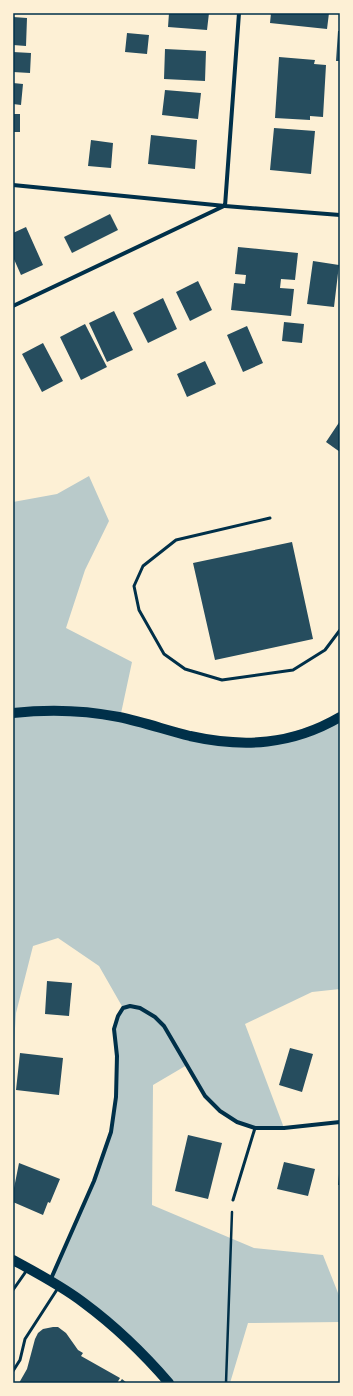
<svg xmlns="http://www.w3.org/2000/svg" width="353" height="1396" viewBox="0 0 353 1396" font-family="'Space Grotesk',sans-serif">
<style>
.green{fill:#b9caca}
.building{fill:#264d5e}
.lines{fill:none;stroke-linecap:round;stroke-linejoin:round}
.path{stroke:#003049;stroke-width:2.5}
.service{stroke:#003049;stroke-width:3}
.minor{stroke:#003049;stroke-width:4}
.primary{stroke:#003049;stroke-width:10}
.neatline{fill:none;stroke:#003049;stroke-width:1.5}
</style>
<rect width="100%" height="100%" fill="#fdf0d5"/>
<path class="green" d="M89 476 109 521 85 570 66 628 132 662 120 718 255 744 340 717V989L312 992 245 1024 284 1128H255L237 1122 205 1096 187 1065 153 1085 152 1205 254 1248 323 1255 340 1298V1322L248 1323 230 1383H169L135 1347 50 1281 94 1181 111 1132 116 1097 114 1029 123 1008 99 966 58 938 33 946 16 1013 13 1060V502L57 494Z"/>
<path class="building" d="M169 13H209L207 30 168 27Z
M271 13H329L327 29 270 23Z
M13 17 27 18 26 46 13 45Z
M338 31H340V61H336Z
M127 33 149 35 147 54 125 52Z
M165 49 206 51 205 81 164 79Z
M13 52 31 53 30 73 13 72Z
M279 57 315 60 314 64 326 65 323 117 310 116V120L275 118Z
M13 83 23 84 21 105 13 104Z
M165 90 201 93 198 119 162 115Z
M13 114H20V132H13Z
M274 128 315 131 311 174 270 170Z
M151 135 197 140 195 169 148 164Z
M91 140 113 143 111 168 88 166Z
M110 214 118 230 72 253 64 237Z
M26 227 43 265 21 275 13 257V233Z
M238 247 298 253 295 280 281 279 280 288 294 289 291 316 231 310 234 283 245 284 246 275 235 274Z
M313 261 339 265 334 307 307 304Z
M198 281 212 310 190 321 176 292Z
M163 298 177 329 148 343 133 313Z
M114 311 133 350 107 362 89 323Z
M284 322 304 324 302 343 282 341Z
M85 324 107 367 81 380 60 337Z
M247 326 263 363 243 372 227 335Z
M43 343 63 381 42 392 22 354Z
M205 361 216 384 187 397 177 374Z
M340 421V452L326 442Z
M292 542 313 639 215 660 193 563Z
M47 981 72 983 69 1016 45 1014Z
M290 1048 313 1054 302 1092 279 1085Z
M20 1053 63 1058 59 1095 16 1090Z
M188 1135 222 1143 208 1199 175 1191Z
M284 1162 315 1169 308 1196 277 1189Z
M19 1163 60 1179 50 1203 48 1202 43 1215 13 1202V1193Z
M339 1174H340V1185H338Z
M53 1327H58L66 1333 78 1350 83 1353 81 1356 120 1378 117 1383H19L27 1369 35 1339 38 1333 43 1329Z
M122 1379 127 1383H119Z"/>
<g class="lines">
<path class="path" d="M226 1383 232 1212"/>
<path class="service" d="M270 518 176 540 143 566 134 586 139 610 164 654 185 669 222 680 293 670 325 650 340 630
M233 1200 255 1128
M13 1290 27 1270
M13 1371 20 1360 25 1339 58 1288"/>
<path class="minor" d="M13 185 225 206 340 215
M225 206 239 13
M13 306 224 206
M50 1281 94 1181 111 1132 116 1097 117 1056 114 1029 118 1016 123 1008 130 1006 140 1008 155 1017 164 1026 205 1096 220 1111 237 1122 255 1128H284L340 1122"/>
<path class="primary" d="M13 713C48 709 84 710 119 717 143 722 166 730 190 736 244 748 292 745 340 717
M13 1260C37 1273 62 1286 84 1303 115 1326 144 1354 169 1383"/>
</g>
<rect width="353" height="1396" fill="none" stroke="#fdf0d5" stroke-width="28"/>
<rect x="14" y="14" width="325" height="1368" class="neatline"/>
</svg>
